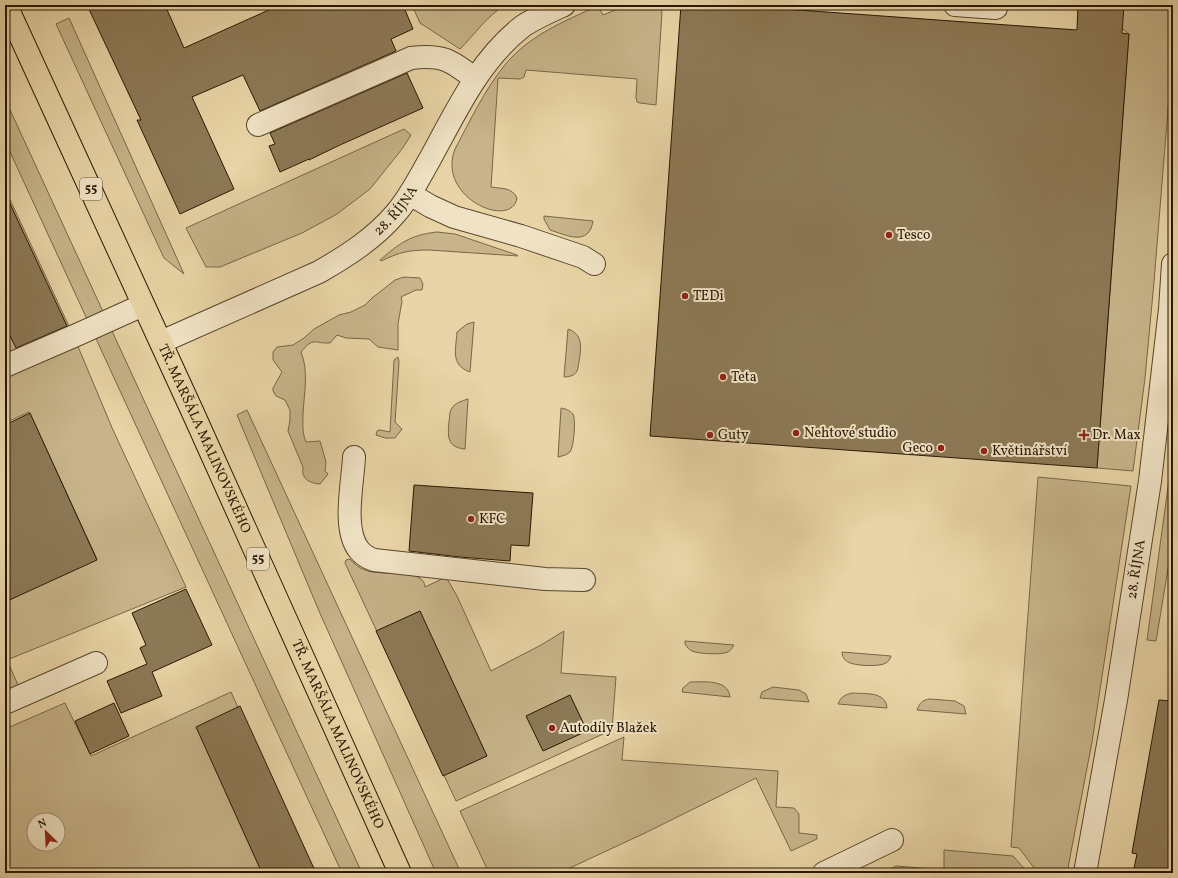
<svg xmlns="http://www.w3.org/2000/svg" width="1178" height="878" viewBox="0 0 1178 878" font-family="Vollkorn,serif">
<style>
.green{fill:#c7b48a;stroke:#786645;fill-rule:evenodd}
.building{fill:#8c7956;stroke:#281700}
.lines{fill:none;stroke-linecap:round;stroke-linejoin:round}
.minor-casing{stroke:#58462a;stroke-width:24}
.major-casing{stroke:#281700;stroke-width:24}
.minor{stroke:#f0e3c5;stroke-width:22}
.major{stroke:#e8d4a6;stroke-width:22}
.poi-dot{fill:#8f2418;stroke:#f0e3c5;stroke-width:1.5}
.labels{text-anchor:middle;dominant-baseline:central;stroke-width:4;stroke-linejoin:round;paint-order:stroke}
.shield{fill:#f0e3c5;stroke:#64543b;stroke-width:1}
.shield-label{font-size:13px;font-weight:bold;fill:#281700}
.street-label{font-size:14px;fill:#281700;stroke:#f0e3c5}
.poi-label{font-size:14px;fill:#281700;stroke:#f0e3c5;text-anchor:start}
</style>
<rect width="100%" height="100%" fill="#e8d4a6"/>
<filter id="stains"><feTurbulence type="fractalNoise" baseFrequency=".005" numOctaves="4"/><feColorMatrix values="0 0 0 0 .2 0 0 0 0 .09 0 0 0 0 .02 0 0 0 .5 -.17"/></filter>
<radialGradient id="worn" r=".72"><stop offset=".6" stop-color="#630" stop-opacity="0"/><stop offset="1" stop-color="#630" stop-opacity=".3"/></radialGradient>
<path class="green" d="M412 5H505C487 16 475 34 460 49L420 23Z
M627 5H652L659 7 662 12 656 105 640 103 637 102 636 97 637 79 526 70 524 77 520 79 498 78 491 187C502 189 512 187 517 198 512 230 436 198 455 149 470 121 484 91 504 66 528 36 564 21 598 6L603 15Z
M1124 5H1173V29L1170 85 1154 282 1145 378 1133 471 1097 468 1129 34 1120 27Z
M69 18 184 274 164 258 56 24Z
M5 99 362 873H342L5 141Z
M404 129 411 135 402 149 370 189 337 214 302 233 220 267H206L186 228Z
M5 189 74 337 113 430 186 587 7 660 18 685 5 693V659L7 658 5 653V599L97 559 29 412 5 423Z
M544 216 593 221C589 247 566 235 550 230L544 219Z
M437 232 455 234 517 255 518 256 429 250C409 250 400 252 381 261L380 260C400 243 410 235 437 232Z
M404 277 420 278 423 284 422 290H416L401 297 402 301 398 324V350L378 347 369 339 346 338 337 335 330 343C314 344 314 336 301 352 309 371 304 394 303 414 303 424 302 433 306 442L320 441 326 462 325 471 328 474 320 484C309 483 301 479 303 467L288 431 290 420V410L285 400 276 396 273 391V388L282 372 273 360V352L277 347 293 345 304 338 314 329 339 315 351 312 365 305 372 298 395 280Z
M474 322 470 372C450 365 456 349 457 332L467 324Z
M568 329C586 335 580 353 578 368 577 375 570 377 564 377Z
M398 357 399 362 395 422 402 429 395 438H385L376 435 377 431 380 430 390 432 394 360Z
M468 399 465 449C446 447 448 436 449 421 450 417 449 412 452 408 455 403 462 401 468 399Z
M561 408C566 409 569 410 573 414 576 419 574 447 570 452 567 455 562 456 558 457Z
M247 410 461 873H436L319 611 237 415Z
M1173 451V539L1156 641 1147 640Z
M1038 477 1131 486 1092 742 1067 873H1038L1019 848 1011 847Z
M350 559C354 564 359 568 365 570 378 576 415 570 423 581 424 582 425 585 425 587L446 577 457 596 491 671 541 645 564 631 561 673 616 677 612 730 456 801 345 563 346 560Z
M685 641 734 645C732 648 731 650 728 652 722 655 698 654 692 651 689 650 687 647 685 644Z
M842 652 891 656C890 659 889 661 886 663 880 667 854 666 848 662 844 660 842 656 842 652Z
M690 682C704 682 728 679 730 697L682 692 683 688Z
M773 687 799 690 806 694 809 702 760 698 762 692Z
M231 692 313 873H5V729L65 703 91 756ZM34 820H58V844H34Z
M852 693C864 694 886 691 887 708L838 704C841 697 844 695 852 693Z
M930 699 955 701 964 706 966 714 917 710C920 703 922 700 930 699Z
M624 737 622 760 778 771 776 807 794 808 799 814V833L817 835V839L791 851 756 778 645 833 559 873H489L460 811Z
M944 850 1013 856 1028 873H882L896 866 944 870Z"/>
<path class="building" d="M87 5H165L184 48 280 5H403L413 29 391 39 396 51 260 111 243 75 192 97 234 189 180 214 137 120H141Z
M681 5H729L1077 30 1078 5H1124L1122 33 1129 34 1097 468 650 436Z
M407 73 423 108 340 145 309 160V159L280 172 269 146 275 144 270 133Z
M5 193 67 326 16 348 5 325Z
M30 413 97 560 5 602V425Z
M414 485 533 493 529 546 511 545 510 561 460 557 409 551Z
M186 589 212 645 152 672 162 696 121 713 107 681 147 664 140 648 146 645 132 613Z
M420 611 487 756 443 776 376 631Z
M570 695 587 731 543 751 526 716Z
M1159 700 1173 701V873H1133L1137 854 1132 853Z
M114 703 129 736 90 754 75 721Z
M240 706 316 873H262L196 727Z"/>
<g class="lines">
<defs>
<g id="minor">
<path d="M955 5 996 8V5"/>
<path d="M258 125 411 58C442 54 451 60 475 79"/>
<path d="M410 194 430 206 454 217 521 236 583 257 594 264"/>
<path id="s1" d="M161 342 319 272C347 256 375 238 396 213 410 197 419 178 430 159 456 112 479 60 523 26 535 18 551 11 564 5"/>
<path d="M5 366 81 333 143 305"/>
<path d="M354 457C353 482 342 529 359 550 363 555 368 558 374 560L545 579 584 580"/>
<path d="M5 703 96 663"/>
<path d="M824 873 892 840"/>
<path id="s2" d="M1085 873 1116 700 1150 481 1170 309 1173 264"/>
</g>
<g id="major">
<path id="s3" d="M6 5 194 415 400 873"/>
</g>
</defs>
<use href="#minor" class="minor-casing"/>
<use href="#major" class="major-casing"/>
<use href="#minor" class="minor"/>
<use href="#major" class="major"/>
</g>
<g class="poi-dot">
<circle cx="889" cy="235" r="4"/>
<circle cx="685" cy="296" r="4"/>
<circle cx="723" cy="377" r="4"/>
<circle cx="796" cy="433" r="4"/>
<circle cx="710" cy="435" r="4"/>
<path d="M1082 429h4v4h4v4h-4v4h-4v-4h-4v-4h4z"/>
<circle cx="941" cy="448" r="4"/>
<circle cx="984" cy="451" r="4"/>
<circle cx="471" cy="519" r="4"/>
<circle cx="552" cy="728" r="4"/>
</g>
<g class="labels">
<g class="shield">
<rect x="80" y="178" width="22" height="22" rx="3"/>
<rect x="247" y="548" width="22" height="22" rx="3"/>
</g>
<g class="shield-label">
<text x="91" y="189">55</text>
<text x="258" y="559">55</text>
</g>
<g class="street-label">
<text stroke="none"><textPath href="#s1" startOffset="272">28. ŘÍJNA</textPath></text>
<text stroke="none"><textPath href="#s3" startOffset="477">TŘ. MARŠÁLA MALINOVSKÉHO</textPath></text>
<text stroke="none"><textPath href="#s2" startOffset="308">28. ŘÍJNA</textPath></text>
<text stroke="none"><textPath href="#s3" startOffset="801">TŘ. MARŠÁLA MALINOVSKÉHO</textPath></text>
</g>
<g class="poi-label">
<text x="897" y="235">Tesco</text>
<text x="693" y="296">TEDi</text>
<text x="731" y="377">Teta</text>
<text x="804" y="433">Nehtové studio</text>
<text x="718" y="435">Guty</text>
<text x="1092" y="435">Dr. Max</text>
<text x="933" y="448" text-anchor="end">Geco</text>
<text x="992" y="451">Květinářství</text>
<text x="479" y="519">KFC</text>
<text x="560" y="728">Autodíly Blažek</text>
</g>
</g>
<rect width="1178" height="878" fill="none" stroke="#e8d4a6" stroke-width="20"/>
<rect x="6" y="6" width="1166" height="866" fill="none" stroke="#281700" stroke-width="2"/>
<rect x="10" y="10" width="1158" height="858" fill="none" stroke="#281700"/>
<g transform="translate(46 832) rotate(336)"><circle r="19" fill="#f0e3c5" stroke="#a09176"/>
<path d="M0-3L7 15L0 10L-7 15Z" fill="#8f2418"/>
<text y="-6" font-size="11" font-weight="bold" text-anchor="middle" fill="#281700">N</text>
</g>
<rect width="100%" height="100%" filter="url(#stains)"/>
<rect width="100%" height="100%" fill="url(#worn)"/>
</svg>
